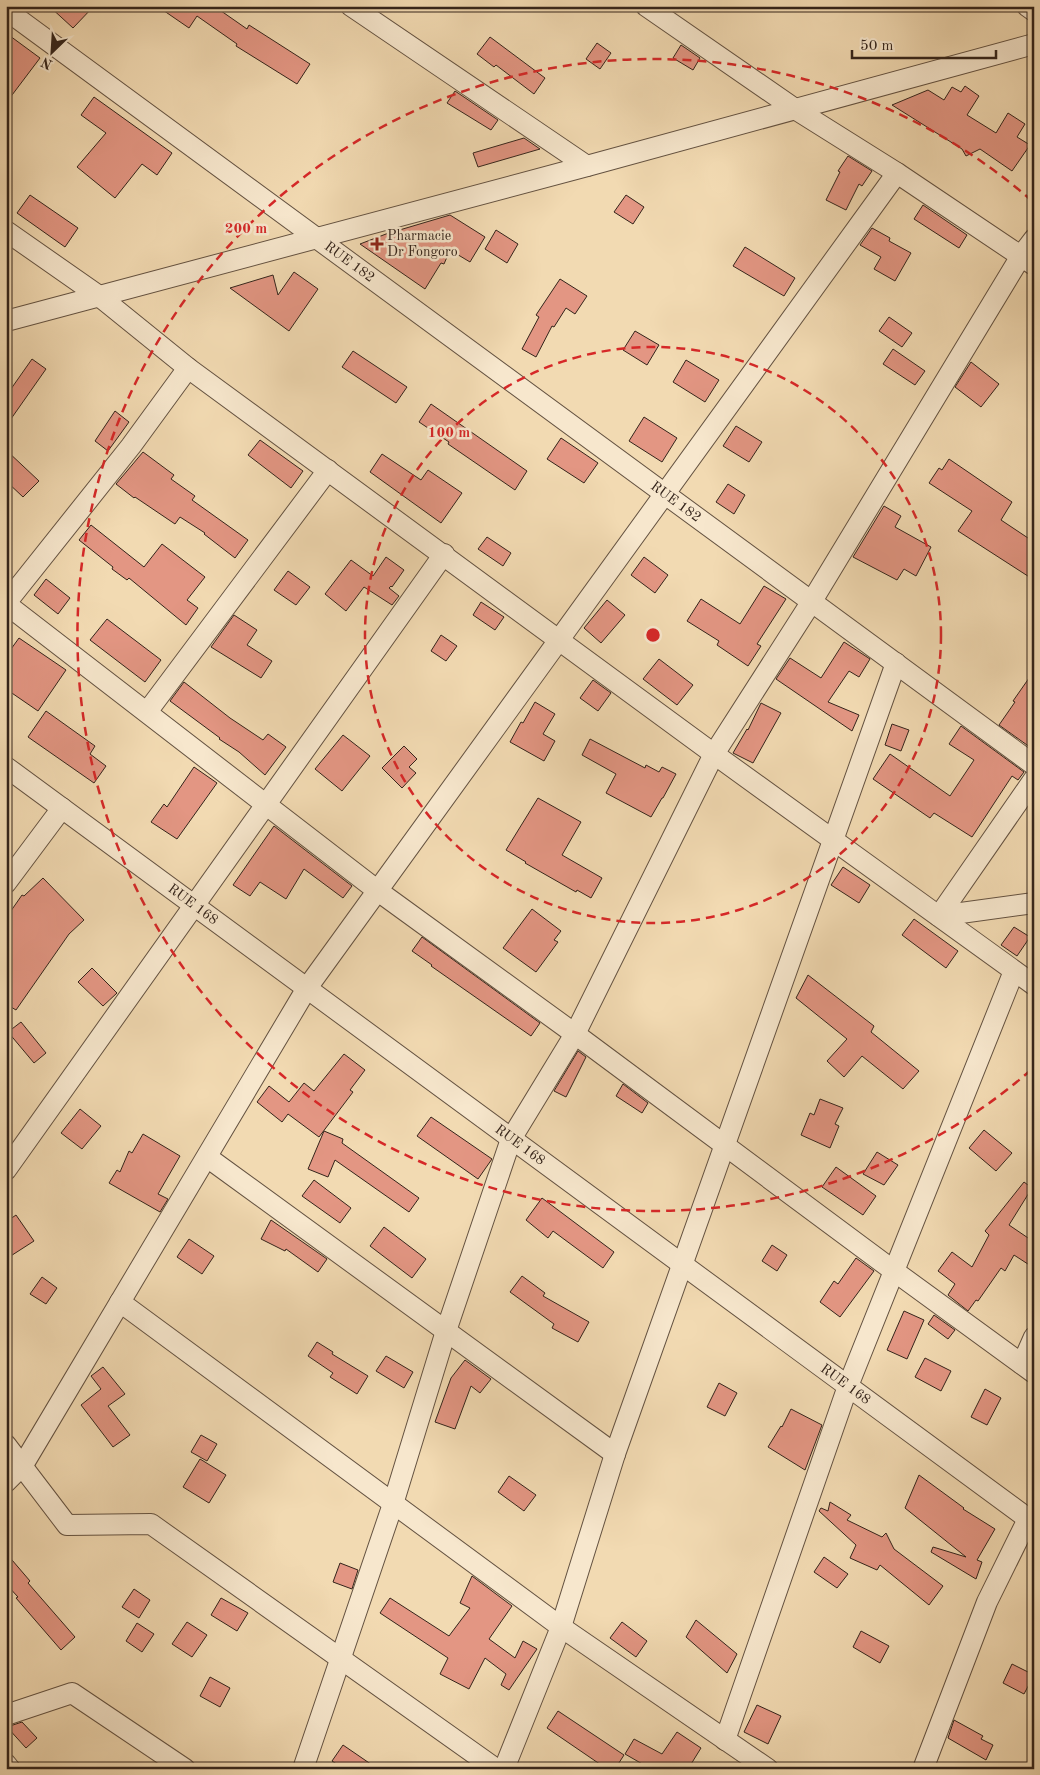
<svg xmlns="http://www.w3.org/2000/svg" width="1040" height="1775" viewBox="0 0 1040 1775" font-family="'Old Standard TT',serif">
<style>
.building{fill:#e39683;stroke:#34241b}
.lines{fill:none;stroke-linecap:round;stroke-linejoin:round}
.minor-casing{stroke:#645241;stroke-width:22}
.minor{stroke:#f7e7cd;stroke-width:20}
.ring{fill:none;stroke:#d62828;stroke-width:2.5;stroke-dasharray:9 6}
.poi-dot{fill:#8f2418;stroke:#f7e7cd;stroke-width:2}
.labels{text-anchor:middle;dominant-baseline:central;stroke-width:5;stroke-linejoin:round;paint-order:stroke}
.poi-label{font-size:14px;fill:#34241b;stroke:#f7e7cd;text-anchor:start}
.street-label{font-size:14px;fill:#34241b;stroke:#f7e7cd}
.centre{fill:#d62828;stroke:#f7e7cd;stroke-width:2.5}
.ring-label{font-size:15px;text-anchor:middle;font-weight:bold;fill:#d62828;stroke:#f7e7cd;stroke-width:5;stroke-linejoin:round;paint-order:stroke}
</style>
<rect width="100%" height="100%" fill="#f2dab2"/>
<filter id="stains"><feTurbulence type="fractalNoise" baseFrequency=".004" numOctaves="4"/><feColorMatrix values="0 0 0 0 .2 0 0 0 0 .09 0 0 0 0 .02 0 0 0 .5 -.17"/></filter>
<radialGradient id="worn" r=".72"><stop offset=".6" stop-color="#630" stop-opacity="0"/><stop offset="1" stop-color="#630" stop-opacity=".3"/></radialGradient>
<path class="building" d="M49 6H94L73 28Z
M157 6H214L247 29 249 25 310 64 297 84 236 46 237 44 197 16 189 28Z
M6 33 40 58 6 103Z
M490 37 545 78 534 94 496 65 494 67 477 54Z
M597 43 611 53 600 69 586 59Z
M681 45 700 58 693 70 673 58Z
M965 86 979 96 967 115 996 133 1008 113 1025 124 1017 137 1030 145 1012 171 980 149 966 156 962 149 892 105 928 90 944 100 952 87 961 92Z
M455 91 498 120 491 130 447 103Z
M94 97 172 153 157 175 142 164 115 198 77 167 106 133 81 115Z
M524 138 540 149 478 167 473 153Z
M848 156 872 171 862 186 859 184 846 210 826 200 840 172 838 171Z
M30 195 78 228 65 247 17 213Z
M626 195 644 207 633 224 614 212Z
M923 205 967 235 959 248 914 219Z
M450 215 485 237 470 262 450 250 444 264 441 263 425 289 360 244 386 234Z
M872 228 890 238 889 241 911 253 895 281 874 269 881 257 860 245Z
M496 230 518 244 507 263 485 249Z
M745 247 795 278 784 296 733 266Z
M294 272 318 289 289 331 230 288 273 275 278 295Z
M560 279 587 296 575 314 566 308 554 327 552 326 536 357 522 349 539 317 536 315Z
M889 317 912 333 902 347 879 331Z
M635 331 659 345 647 365 623 350Z
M893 349 925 371 915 385 883 364Z
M353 351 407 387 396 403 342 367Z
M32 359 46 369 6 426V396Z
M686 360 719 380 705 402 673 382Z
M971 362 999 384 981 407 955 387Z
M431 404 527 471 515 490 448 444 449 442 419 422Z
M115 411 129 422 108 451 95 441Z
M644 417 677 438 662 462 629 441Z
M736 426 762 442 749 462 723 446Z
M561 438 598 463 584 483 547 459Z
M260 440 303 471 291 488 248 455Z
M6 450 39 481 23 497 6 481Z
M143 452 174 475 171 479 195 496 192 500 248 540 235 558 204 534 205 533 180 517 175 524 135 497 134 498 116 484Z
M382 454 421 480 428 470 462 493 441 523 370 472Z
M949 459 1012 502 1001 520 1034 542V580L958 531 972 511 929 483 939 468 942 470Z
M728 484 745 495 734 514 716 502Z
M884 506 901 516 895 527 931 547 916 576 904 569 897 580 853 557Z
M91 525 144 567 162 544 205 577 187 600 198 608 186 625 129 578 127 580 112 569 113 567 79 540Z
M487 537 511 553 503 566 478 549Z
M386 557 404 570 392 587 391 586 389 588 399 596 392 605 364 587 346 611 325 594 351 560 373 576Z
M644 557 668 575 655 593 631 575Z
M288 571 310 587 296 605 274 590Z
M46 579 70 598 58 614 34 595Z
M764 586 786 599 757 644 761 646 748 666 717 645 719 641 687 621 701 599 740 624Z
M607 600 625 615 601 643 584 628Z
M481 602 504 617 495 630 473 615Z
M234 615 257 630 247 645 272 661 261 678 211 647Z
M107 619 161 660 145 682 90 640Z
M441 635 457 646 446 661 431 651Z
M19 638 66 670 38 711 6 689V656Z
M844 642 870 659 859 677 849 671 828 702 859 715 852 731 776 679 790 658 821 678Z
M659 659 693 685 677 705 643 679Z
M1034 671V750L999 725 1015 702 1013 701Z
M593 680 611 693 598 711 580 698Z
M184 682 230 718 263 740 268 734 286 747 265 775 239 752 219 739 220 738 170 701Z
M535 702 555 714 543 734 555 741 544 761 510 742 521 722 523 723Z
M761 703 781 713 753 763 733 753 747 729 748 730Z
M46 711 95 746 90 754 106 766 94 783 28 737Z
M892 724 909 730 901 751 885 745Z
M961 726 1024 772 1018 780 1012 776 972 837 934 813 930 818 873 779 890 754 950 796 974 760 949 744Z
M343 735 370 756 342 791 315 769Z
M590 739 645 768 646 765 659 772 662 767 676 774 663 798H662L651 817 606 793 616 774 582 755Z
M404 746 417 759 409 767 416 773 402 788 382 768Z
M194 767 217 783 177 839 151 822 164 804 167 807Z
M538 798 581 822 562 855 602 878 591 898 577 890 576 892 525 863 526 862 506 850Z
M274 826 352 886 343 898 304 869 286 899 260 882 250 896 233 885Z
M843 867 870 885 859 903 831 885Z
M43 878 84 920 69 934 16 1010 6 1004V918L22 895 24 896Z
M532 909 561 931 554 940 558 942 536 972 503 948Z
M914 919 958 951 946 968 902 935Z
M1014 927 1030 937 1017 956 1001 945Z
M422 937 540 1023 531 1036 431 966 432 965 412 951Z
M92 968 117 993 103 1006 78 982Z
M808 975 874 1026 871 1032 919 1071 903 1089 862 1056 844 1077 827 1061 847 1039 796 998Z
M21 1022 46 1053 34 1063 8 1032Z
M578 1051 586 1057 566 1097 554 1091Z
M344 1054 365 1070 350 1090 353 1092 319 1137 288 1114 282 1122 257 1102 269 1086 289 1102 304 1083 314 1091Z
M623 1084 648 1103 642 1113 616 1096Z
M820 1099 843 1108 835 1124 839 1126 830 1148 801 1135 810 1113 814 1115Z
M80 1109 101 1126 82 1149 61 1133Z
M431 1117 492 1159 478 1179 417 1136Z
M984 1130 1012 1153 996 1171 969 1148Z
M324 1131 343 1139 342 1143 419 1198 409 1212 335 1160 328 1177 308 1169Z
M143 1134 180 1156 158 1194 168 1199 160 1212 109 1183 117 1170 120 1172 129 1151 132 1153Z
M877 1152 898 1165 884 1185 863 1174Z
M836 1167 876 1196 863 1215 822 1187Z
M314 1180 351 1208 340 1223 302 1196Z
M1024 1182 1032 1188 1009 1225 1034 1242V1268L1014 1255 1005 1271 1001 1268 978 1301 976 1300 968 1311 948 1295 955 1284 938 1271 952 1252 972 1267 989 1235 985 1231Z
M542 1198 614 1252 603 1268 553 1231 548 1238 526 1220Z
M16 1215 34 1241 6 1259V1222Z
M271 1220 327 1259 318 1272 286 1249 285 1251 261 1239Z
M384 1227 426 1259 412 1278 370 1246Z
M189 1239 214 1256 202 1274 177 1257Z
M772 1245 787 1255 777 1271 762 1261Z
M856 1258 874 1271 840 1317 820 1302 834 1281 838 1284Z
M522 1276 545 1293 543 1296 589 1322 578 1342 552 1328 554 1324 510 1292Z
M42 1277 57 1288 46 1304 30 1294Z
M904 1311 924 1320 907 1359 887 1350Z
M934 1315 955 1330 948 1339 928 1324Z
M317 1342 333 1352 332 1354 368 1376 357 1394 330 1377 333 1373 308 1356Z
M386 1356 413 1372 404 1388 376 1371Z
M925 1358 951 1371 941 1391 915 1377Z
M465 1360 491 1379 480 1393 471 1386 455 1429 435 1422 451 1378Z
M103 1367 125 1394 108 1406 130 1435 113 1447 81 1405 101 1389 91 1376Z
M719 1383 737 1393 725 1416 707 1407Z
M985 1389 1001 1398 987 1425 971 1417Z
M791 1409 822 1425 805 1470 768 1447 781 1426 782 1427Z
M201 1435 217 1444 207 1461 191 1452Z
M200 1459 226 1475 209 1503 183 1487Z
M919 1475 964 1508 963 1509 995 1529 977 1560 982 1562 976 1579 931 1552 933 1547 966 1557 905 1508Z
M509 1476 536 1495 524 1511 498 1492Z
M830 1502 851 1515 847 1520 882 1537 886 1533 894 1549 943 1586 929 1605 880 1565 877 1570 850 1558 856 1545 819 1511 821 1508 828 1511Z
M6 1553 30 1581 28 1583 75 1637 61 1650 16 1598 18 1597 6 1584Z
M824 1557 848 1574 837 1588 814 1572Z
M340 1563 358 1570 352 1589 333 1582Z
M472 1576 512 1606 489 1639 515 1658 523 1641 537 1649 509 1690 501 1685 506 1674 485 1658 469 1689 440 1674 448 1658 380 1613 390 1598 449 1636 470 1608 460 1603Z
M134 1589 150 1600 139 1618 122 1607Z
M221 1598 248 1613 237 1631 211 1615Z
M696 1620 737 1654 727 1673 686 1637Z
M187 1622 207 1635 192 1657 172 1644Z
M622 1622 647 1641 636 1657 610 1638Z
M137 1623 154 1634 142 1652 126 1641Z
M861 1631 889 1646 880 1663 853 1647Z
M1012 1664 1034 1675 1024 1694 1003 1683Z
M210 1677 230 1688 220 1707 200 1696Z
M757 1705 781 1716 768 1744 744 1732Z
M558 1711 624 1755 615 1769H607L547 1728Z
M954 1720 983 1736 981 1739 993 1745 986 1760 948 1738Z
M22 1722 37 1738 26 1748 7 1727Z
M677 1732 701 1748 688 1769H651L625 1754 634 1739 662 1754Z
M343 1745 378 1769H344L332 1761Z"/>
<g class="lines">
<defs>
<g id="minor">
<path d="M351 6 587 166"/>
<path d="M646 6 795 109 897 173 1034 265"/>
<path d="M1027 6 1034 11"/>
<path id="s1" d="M6 10 1034 765"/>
<path d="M6 231 99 296 188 368 714 754 1034 985"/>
<path d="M6 321 587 166 1034 44"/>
<path d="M6 603 131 446 188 368"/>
<path d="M6 604 378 891 575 1034 894 1271 1034 1373"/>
<path d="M147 712 328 470"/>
<path id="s2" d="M6 767 1034 1523"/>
<path d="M6 883 62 808"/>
<path d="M939 916 1034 779"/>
<path d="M939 916 1034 903"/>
<path d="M207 1157 615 1454"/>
<path d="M6 1170 444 554"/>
<path d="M120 1302 561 1627 768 1769"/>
<path d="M1022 1364 1034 1337"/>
<path d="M6 1445 67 1525 151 1524 496 1769"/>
<path d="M6 1482 23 1465 307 988 897 173"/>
<path d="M6 1715 72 1693 185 1769"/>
<path d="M725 1740 848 1386 1014 971"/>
<path d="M6 1764 10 1769"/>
<path d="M303 1769 393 1504 446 1331 511 1139 575 1034 714 754 812 601 1021 256 1034 239"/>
<path d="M504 1769 561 1627 615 1454 896 663"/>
<path d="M923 1769 987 1602 1028 1519"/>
</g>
</defs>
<use href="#minor" class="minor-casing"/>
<use href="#minor" class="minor"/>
</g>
<g class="ring">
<circle cx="653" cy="635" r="288"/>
<path d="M1031 1070A576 576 0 1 1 1031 200"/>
</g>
<path class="poi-dot" d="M374.5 236.5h5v5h5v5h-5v5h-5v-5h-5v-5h5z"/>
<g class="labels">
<g class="poi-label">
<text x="387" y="236">Pharmacie<tspan x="387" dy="16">Dr Fongoro</tspan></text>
</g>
<g class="street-label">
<text stroke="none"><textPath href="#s1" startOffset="426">RUE 182</textPath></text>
<text stroke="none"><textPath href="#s1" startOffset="831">RUE 182</textPath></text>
<text stroke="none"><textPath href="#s2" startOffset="232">RUE 168</textPath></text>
<text stroke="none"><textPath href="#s2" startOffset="638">RUE 168</textPath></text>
<text stroke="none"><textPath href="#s2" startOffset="1042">RUE 168</textPath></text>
</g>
</g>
<circle cx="653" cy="635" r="8" class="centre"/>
<g class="ring-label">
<text x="246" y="233">200 m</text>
<text x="449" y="437">100 m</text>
</g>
<rect width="1040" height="1775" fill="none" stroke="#f2dab2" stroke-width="25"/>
<rect x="8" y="8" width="1025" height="1760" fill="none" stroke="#34241b" stroke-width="2.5"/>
<rect x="12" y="12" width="1015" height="1750" fill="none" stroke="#34241b"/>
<g transform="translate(52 52) rotate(205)" stroke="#f7e7cd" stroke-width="4" paint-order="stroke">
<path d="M0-4L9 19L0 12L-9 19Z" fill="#34241b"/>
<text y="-8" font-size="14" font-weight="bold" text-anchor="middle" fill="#34241b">N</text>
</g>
<path d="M852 50v8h144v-8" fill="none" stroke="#34241b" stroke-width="2.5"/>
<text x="860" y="50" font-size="15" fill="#34241b" stroke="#f7e7cd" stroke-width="4" paint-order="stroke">50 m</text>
<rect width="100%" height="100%" filter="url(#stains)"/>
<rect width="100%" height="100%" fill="url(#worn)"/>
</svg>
